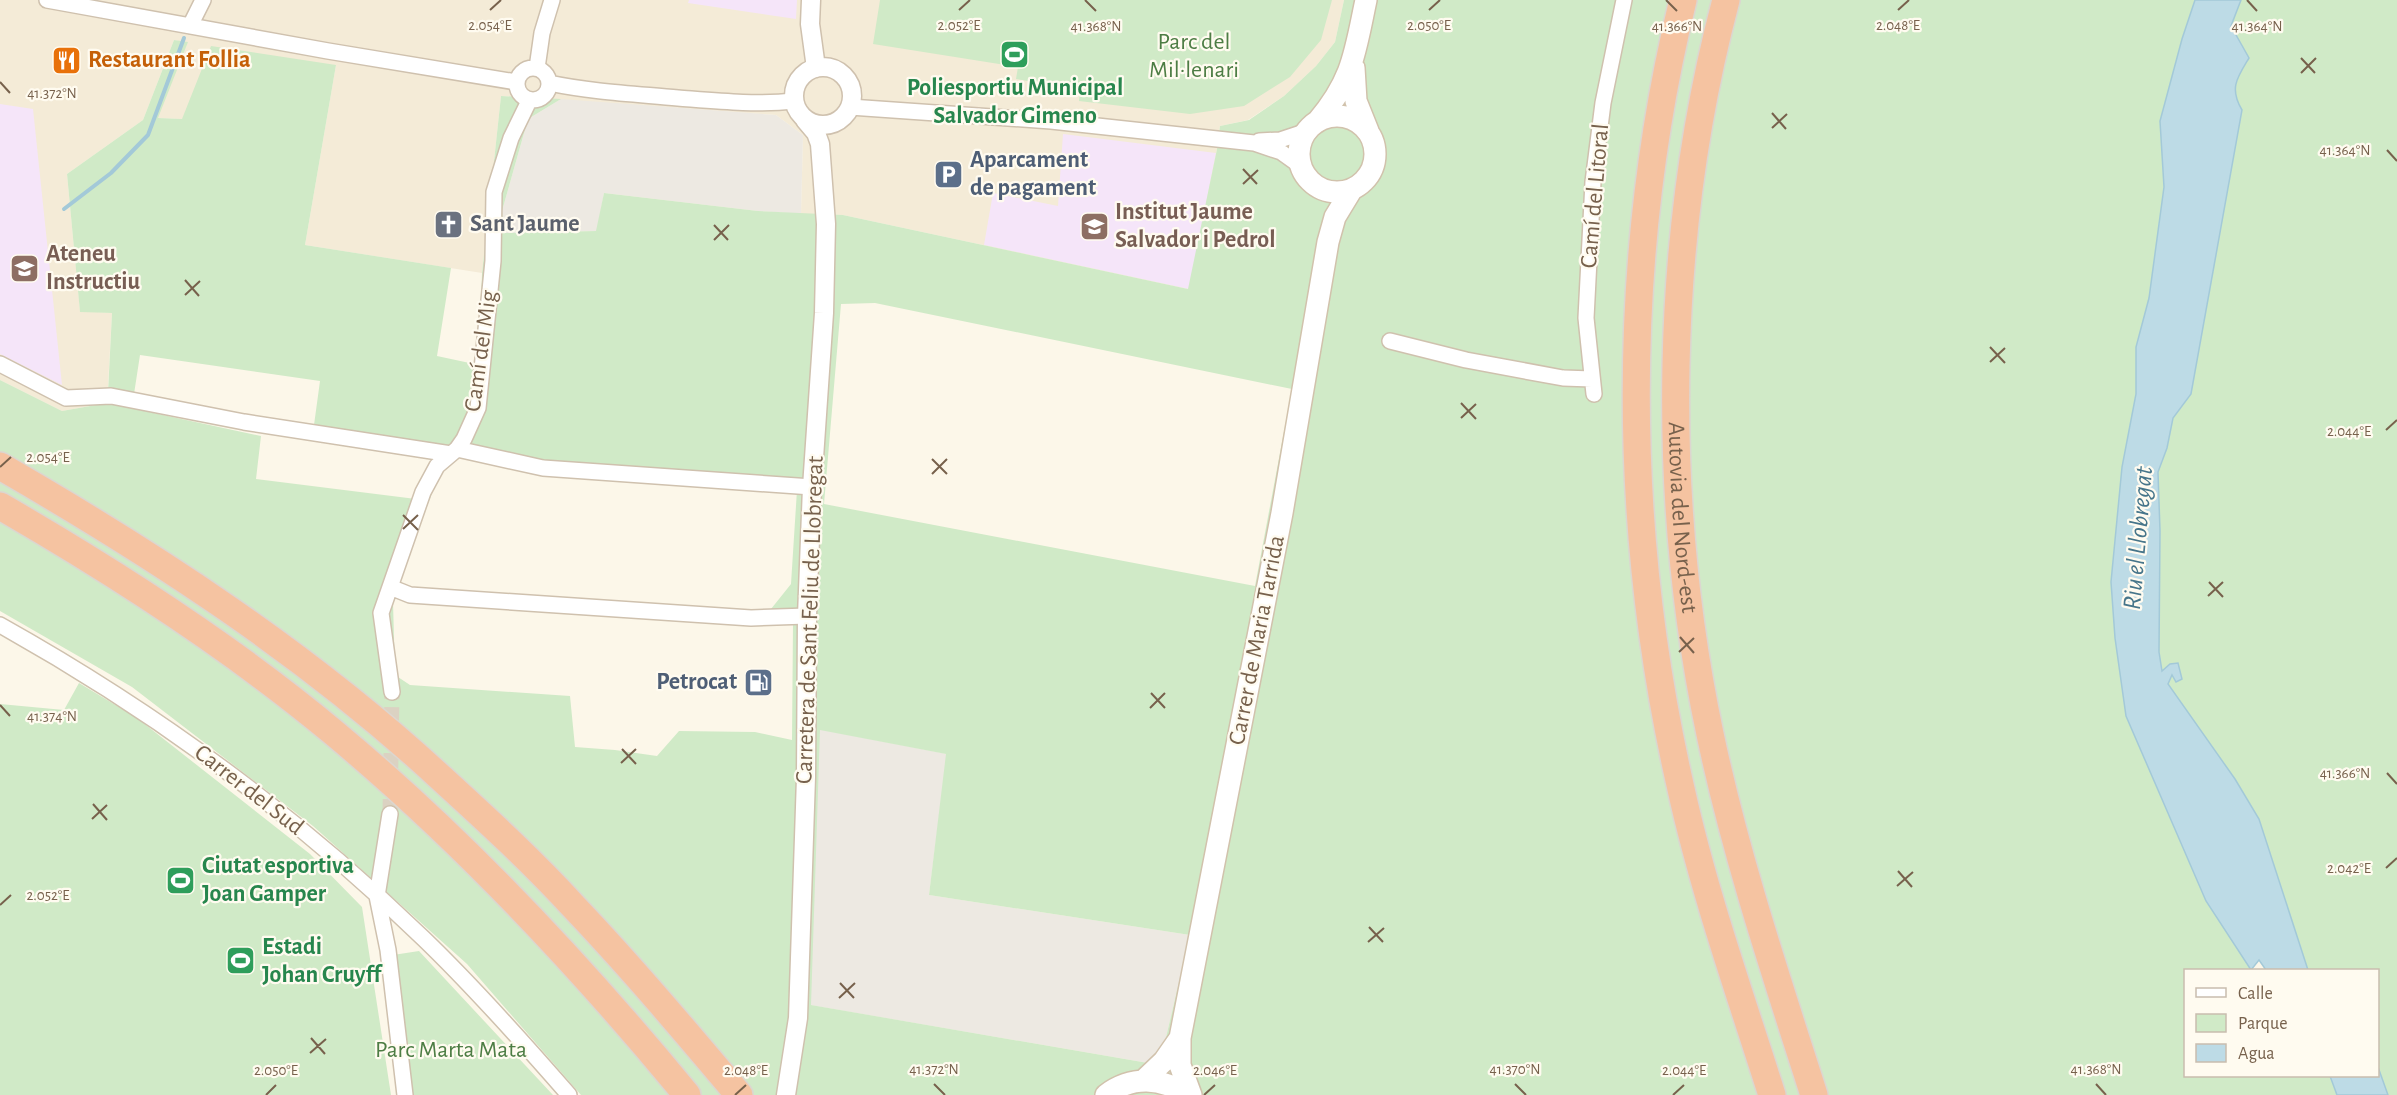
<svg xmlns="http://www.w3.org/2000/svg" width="2397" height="1095" viewBox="0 0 2397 1095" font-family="'Alegreya Sans',sans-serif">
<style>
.residential{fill:#f4ebd7}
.industrial{fill:#ede9e2}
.education{fill:#f5e5f9}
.green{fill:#d0eac7;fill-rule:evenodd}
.water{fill:#bddbe6;stroke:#a3c9d8;stroke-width:1.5}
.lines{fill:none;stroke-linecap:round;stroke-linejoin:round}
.stream{stroke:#a3c9d8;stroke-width:4}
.minor-tunnel{stroke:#dbd2c2;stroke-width:15;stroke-dasharray:15 8;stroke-linecap:butt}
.minor-casing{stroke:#cfc1ae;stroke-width:18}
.tertiary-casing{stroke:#cfc1ae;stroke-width:21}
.secondary-casing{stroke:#d1c2ac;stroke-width:24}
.motorway-casing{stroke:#dcd6d0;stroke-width:30}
.minor{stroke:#fff;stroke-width:15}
.tertiary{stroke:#fff;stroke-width:18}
.secondary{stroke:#fff;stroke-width:21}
.motorway{stroke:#f5c3a1;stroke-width:27}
.ticks{fill:none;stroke:#77614c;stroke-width:2}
.labels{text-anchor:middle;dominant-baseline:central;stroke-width:4.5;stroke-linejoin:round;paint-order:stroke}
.park-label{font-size:24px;fill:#4d7d44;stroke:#fffbf0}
.food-label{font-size:24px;font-weight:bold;fill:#c56008;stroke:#fffbf0;text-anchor:start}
.leisure-label{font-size:24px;font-weight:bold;fill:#27864d;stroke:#fffbf0;text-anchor:start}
.service-label{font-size:24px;font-weight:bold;fill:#4e5e75;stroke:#fffbf0;text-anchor:start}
.street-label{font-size:24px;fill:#77614c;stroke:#fffbf0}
.education-label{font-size:24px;font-weight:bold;fill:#785e54;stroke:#fffbf0;text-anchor:start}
.worship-label{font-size:24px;font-weight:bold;fill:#5b616d;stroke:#fffbf0;text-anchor:start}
.water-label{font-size:26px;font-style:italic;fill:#46758a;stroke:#fffbf0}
.ticks-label{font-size:15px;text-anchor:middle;fill:#77614c;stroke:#fffbf0;stroke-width:4.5;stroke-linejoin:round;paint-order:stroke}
</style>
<rect width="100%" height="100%" fill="#fcf7e9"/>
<path class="residential" d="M0 0H1344L1335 42 1316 66 1284 96 1248 120 1220 126 1217 149 1189 289 843 215 801 214 803 135 776 115 501 96 482 273 305 245 336 65 182 119 157 118 187 43 174 40 143 120 67 174 80 311 112 313 107 403 62 411 0 380Z"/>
<path class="industrial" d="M561 99 776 115 803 135 801 214 758 211 604 193 597 231 505 233 502 211 528 119Z
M819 729 947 754 929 895 1190 935 1164 1046 1148 1063 810 1005Z"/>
<path class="education" d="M689 0H797L796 19 688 3Z
M0 104 33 109 62 385 0 354Z
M1063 134 1216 153 1189 289 984 245 993 193 1058 206Z"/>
<path class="green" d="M880 0H1332L1321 40 1290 77 1244 106 1190 114 1079 101 1080 90 1016 79 1018 67 873 44Z
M1344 0H2195L2182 39 2160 121 2164 187 2149 298 2136 347V394L2122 467 2111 582 2115 638 2121 674 2251 970H2186V1076H2330L2337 1095H581L467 964 313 826 132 687 0 611V380L62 411 107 403 261 436 256 479 416 499 441 448 314 425 320 381 140 355 134 394 108 392 112 313 80 312 67 174 143 120 174 40 188 42 158 118 182 119 211 46 336 65 305 245 451 268 437 356 479 365 482 273 501 96 561 99 528 119 502 211 505 233 596 231 604 193 758 211 843 215 1188 289 1217 149 1220 126 1249 120 1284 96 1316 66 1335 42ZM875 303 1292 389 1255 586 824 504 841 304ZM464 454 797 490 791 584 767 614 793 623 792 740 755 732 679 731 657 756 615 750 575 747 570 696 410 685 395 675 393 602 398 582 442 467ZM820 730 946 754 929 895 1190 935 1164 1046 1148 1063 811 1005Z
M2241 0H2397V1095H2388L2378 1067V970H2308L2259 819 2235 779 2168 684 2178 663 2162 672 2159 652 2158 472 2167 448 2173 418 2191 394 2237 102 2234 83 2248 58 2231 26Z
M79 683 137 718 310 854 362 907 391 1095H0V704L64 710Z
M419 951 553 1095H411L393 955Z"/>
<path class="water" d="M2195 0H2241L2231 26 2249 58C2237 78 2229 88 2242 110L2191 394 2173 418 2167 448 2158 472 2160 531 2159 652 2162 671 2170 664 2178 663 2182 679 2176 682 2172 675 2168 684 2235 779 2259 819 2308 970H2266L2259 960 2251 970 2206 901 2126 716 2115 638 2111 582 2122 467 2136 394V347L2149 298 2164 187 2160 121 2182 39Z
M2378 1067 2388 1095H2337L2330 1076H2378Z"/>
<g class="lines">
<path class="stream" d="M64 209 111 173 148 135 184 38"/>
<path class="minor-tunnel" d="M390 814 392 692"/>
<defs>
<path id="minor" d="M47 0 328 51 516 82
M190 26 203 0
M517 84a16 16 0 1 1 32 0a16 16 0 1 1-32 0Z
M537 68 542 33 552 0
M549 83C592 92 635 94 678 98 717 101 756 105 794 101
M850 107 1051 121 1254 143 1281 152 1302 167
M1259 141 1280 140 1307 131
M1390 341 1466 360 1563 378 1592 379
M0 364 66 398 111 396 244 422 451 454
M1594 394 1586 318 1593 182 1603 103 1624 0
M457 449 543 468 812 487
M390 587 410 595 751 618 807 616
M0 625C154 711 296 815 423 938 475 988 522 1041 569 1095
M392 692 381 613 423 492 437 466 457 449 464 439 478 408 493 261 494 192 511 138 529 101
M390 814 377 896 388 950 405 1095"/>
<path id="tertiary" d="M811 0 810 24 816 68
M794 96a29 29 0 1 1 58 0a29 29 0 1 1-58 0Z
M786 1095 798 1018 806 777 807 616 812 487 824 313 826 224 820 144 816 133 805 120"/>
<path id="secondary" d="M1354 68 1356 101 1368 131
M1299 154a38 38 0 1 1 76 0a38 38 0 1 1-76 0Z
M1317 122C1353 80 1355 52 1366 0
M1143 1081 1164 1061 1180 1038
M1106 1095C1131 1076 1162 1077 1187 1095
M1191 1095 1180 1065V1038L1282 513 1328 242 1335 217 1352 189"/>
<g id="motorway">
<path d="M1683 0C1620 257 1622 532 1681 789 1704 893 1740 994 1772 1095"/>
<path id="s1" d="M1726 0C1664 233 1660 498 1710 734 1736 857 1776 976 1814 1095"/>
<path d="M0 466C156 556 308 655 440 777 486 819 532 861 574 907 631 967 685 1031 739 1095"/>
<path d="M0 506C116 573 230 646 333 732 463 840 579 964 687 1095"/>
</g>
</defs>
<use href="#minor" class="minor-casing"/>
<use href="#tertiary" class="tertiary-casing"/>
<use href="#secondary" class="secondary-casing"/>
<use href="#motorway" class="motorway-casing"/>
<use href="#minor" class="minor"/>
<use href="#tertiary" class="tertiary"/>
<use href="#secondary" class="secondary"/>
<use href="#motorway" class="motorway"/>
</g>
<path class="ticks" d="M1085 0 1096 11M1666 0 1677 11M2247 0 2257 11M490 10 501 0M959 10 970 0M1429 10 1440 0M1898 10 1909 0M2301 58 2315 73M2301 73 2316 58M0 82 10 93M1772 113 1786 129M1772 128 1787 114M2387 150 2397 161M1243 169 1257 184M1243 184 1258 170M714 225 728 240M714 240 729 225M185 280 199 296M185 295 200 281M1990 347 2005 363M1990 362 2005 348M1461 403 1476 419M1461 418 1476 404M2386 430 2397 420M932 459 947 474M0 467 11 457M932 474 947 459M403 515 418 530M403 529 418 515M2209 582 2223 597M2208 596 2223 582M1680 637 1694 653M1679 652 1694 638M1151 693 1165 708M0 705 10 716M1150 708 1165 693M622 749 636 764M621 763 636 749M2387 773 2397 784M93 804 107 820M92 819 107 805M2386 868 2397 858M1898 871 1912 887M1897 886 1913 872M0 905 11 895M1369 927 1383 942M1368 942 1384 928M840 983 854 998M839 998 855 983M311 1038 325 1054M310 1053 326 1039M934 1084 945 1095M1515 1084 1526 1095M2096 1084 2106 1095M266 1095 276 1085M735 1095 746 1085M1204 1095 1215 1085M1673 1095 1684 1085"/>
<defs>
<symbol id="stadium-square" viewBox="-11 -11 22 22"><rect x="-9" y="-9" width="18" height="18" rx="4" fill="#2e9e5b" stroke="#fffbf0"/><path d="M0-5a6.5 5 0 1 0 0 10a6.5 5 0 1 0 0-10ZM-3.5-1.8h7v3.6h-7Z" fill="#fff"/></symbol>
<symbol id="restaurant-square" viewBox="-11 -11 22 22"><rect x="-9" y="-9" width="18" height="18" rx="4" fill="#e8710a" stroke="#fffbf0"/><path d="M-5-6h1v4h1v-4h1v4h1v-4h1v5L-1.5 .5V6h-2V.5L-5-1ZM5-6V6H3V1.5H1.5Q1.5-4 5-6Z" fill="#fff"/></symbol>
<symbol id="parking-square" viewBox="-11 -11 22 22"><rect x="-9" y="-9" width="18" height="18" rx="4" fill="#5c6f8a" stroke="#fffbf0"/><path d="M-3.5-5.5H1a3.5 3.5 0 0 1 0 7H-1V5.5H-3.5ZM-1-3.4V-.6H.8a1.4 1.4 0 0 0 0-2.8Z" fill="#fff"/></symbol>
<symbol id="church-square" viewBox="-11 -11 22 22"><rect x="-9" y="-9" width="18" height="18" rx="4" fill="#6b7280" stroke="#fffbf0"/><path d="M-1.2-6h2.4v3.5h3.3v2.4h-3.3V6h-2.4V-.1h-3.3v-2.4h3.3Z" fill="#fff"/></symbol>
<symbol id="school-square" viewBox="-11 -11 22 22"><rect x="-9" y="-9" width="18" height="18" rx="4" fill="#8d6e63" stroke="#fffbf0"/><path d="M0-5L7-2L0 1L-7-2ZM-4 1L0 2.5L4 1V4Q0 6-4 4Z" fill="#fff"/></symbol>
<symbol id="fuel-square" viewBox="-11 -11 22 22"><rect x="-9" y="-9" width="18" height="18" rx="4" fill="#5c6f8a" stroke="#fffbf0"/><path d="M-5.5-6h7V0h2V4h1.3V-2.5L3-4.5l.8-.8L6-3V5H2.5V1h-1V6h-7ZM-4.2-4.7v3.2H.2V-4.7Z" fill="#fff"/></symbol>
</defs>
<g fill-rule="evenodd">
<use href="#stadium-square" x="998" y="38" width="33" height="33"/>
<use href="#restaurant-square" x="50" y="44" width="33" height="33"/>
<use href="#parking-square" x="932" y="158" width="33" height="33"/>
<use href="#church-square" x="432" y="208" width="33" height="33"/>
<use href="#school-square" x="1078" y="210" width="33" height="33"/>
<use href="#school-square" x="8" y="252" width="33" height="33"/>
<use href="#fuel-square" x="742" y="666" width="33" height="33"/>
<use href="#stadium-square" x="164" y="864" width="33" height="33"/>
<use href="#stadium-square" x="224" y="944" width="33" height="33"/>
</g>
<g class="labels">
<g class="park-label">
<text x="1194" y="42">Parc del<tspan x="1194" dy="28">Mil·lenari</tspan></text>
<text x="451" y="1050">Parc Marta Mata</text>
</g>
<g class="food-label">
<text x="88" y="60">Restaurant Follia</text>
</g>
<g class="leisure-label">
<text x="1015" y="88" text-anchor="middle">Poliesportiu Municipal<tspan x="1015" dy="28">Salvador Gimeno</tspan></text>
<text x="202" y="866">Ciutat esportiva<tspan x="202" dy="28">Joan Gamper</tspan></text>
<text x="262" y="947">Estadi<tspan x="262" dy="28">Johan Cruyff</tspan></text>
</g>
<g class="service-label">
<text x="970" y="160">Aparcament<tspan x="970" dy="28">de pagament</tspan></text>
<text x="737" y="682" text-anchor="end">Petrocat</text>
</g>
<g class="street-label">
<text transform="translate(1595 196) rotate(-85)">Camí del Litoral</text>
<text transform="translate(481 351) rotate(-82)">Camí del Mig</text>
<text stroke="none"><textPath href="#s1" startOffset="522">Autovia del Nord-est</textPath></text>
<text transform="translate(810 620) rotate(-88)">Carretera de Sant Feliu de Llobregat</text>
<text transform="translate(1257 640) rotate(-79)">Carrer de Maria Tarrida</text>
<text transform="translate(249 790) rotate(38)">Carrer del Sud</text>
</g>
<g class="education-label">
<text x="1115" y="212">Institut Jaume<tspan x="1115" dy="28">Salvador i Pedrol</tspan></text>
<text x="46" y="254">Ateneu<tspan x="46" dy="28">Instructiu</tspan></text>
</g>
<g class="worship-label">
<text x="470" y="224">Sant Jaume</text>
</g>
<g class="water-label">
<text transform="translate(2138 538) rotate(-85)">Riu el Llobregat</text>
</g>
</g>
<g class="ticks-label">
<text x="490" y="30">2.054°E</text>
<text x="959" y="30">2.052°E</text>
<text x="1429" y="30">2.050°E</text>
<text x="1898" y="30">2.048°E</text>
<text x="1096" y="31">41.368°N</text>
<text x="1677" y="31">41.366°N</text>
<text x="2257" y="31">41.364°N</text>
<text x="52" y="98">41.372°N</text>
<text x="2345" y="155">41.364°N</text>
<text x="2349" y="436">2.044°E</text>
<text x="48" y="462">2.054°E</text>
<text x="52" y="721">41.374°N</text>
<text x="2345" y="778">41.366°N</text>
<text x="2349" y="873">2.042°E</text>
<text x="48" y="900">2.052°E</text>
<text x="934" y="1074">41.372°N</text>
<text x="1515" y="1074">41.370°N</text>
<text x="2096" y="1074">41.368°N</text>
<text x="276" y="1075">2.050°E</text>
<text x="746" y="1075">2.048°E</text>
<text x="1215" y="1075">2.046°E</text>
<text x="1684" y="1075">2.044°E</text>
</g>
<rect x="2184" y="969" width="195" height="108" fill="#fffbf0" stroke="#c9bdae" stroke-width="1.5"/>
<rect x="2196" y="988" width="30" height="9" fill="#ffffff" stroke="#c9bdae" stroke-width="1.5"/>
<text x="2238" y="999" font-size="18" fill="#77614c">Calle</text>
<rect x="2196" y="1014" width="30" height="18" fill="#d0eac7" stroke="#c9bdae" stroke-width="1.5"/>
<text x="2238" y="1029" font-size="18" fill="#77614c">Parque</text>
<rect x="2196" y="1044" width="30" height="18" fill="#bddbe6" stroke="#c9bdae" stroke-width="1.5"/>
<text x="2238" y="1059" font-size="18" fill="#77614c">Agua</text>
</svg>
